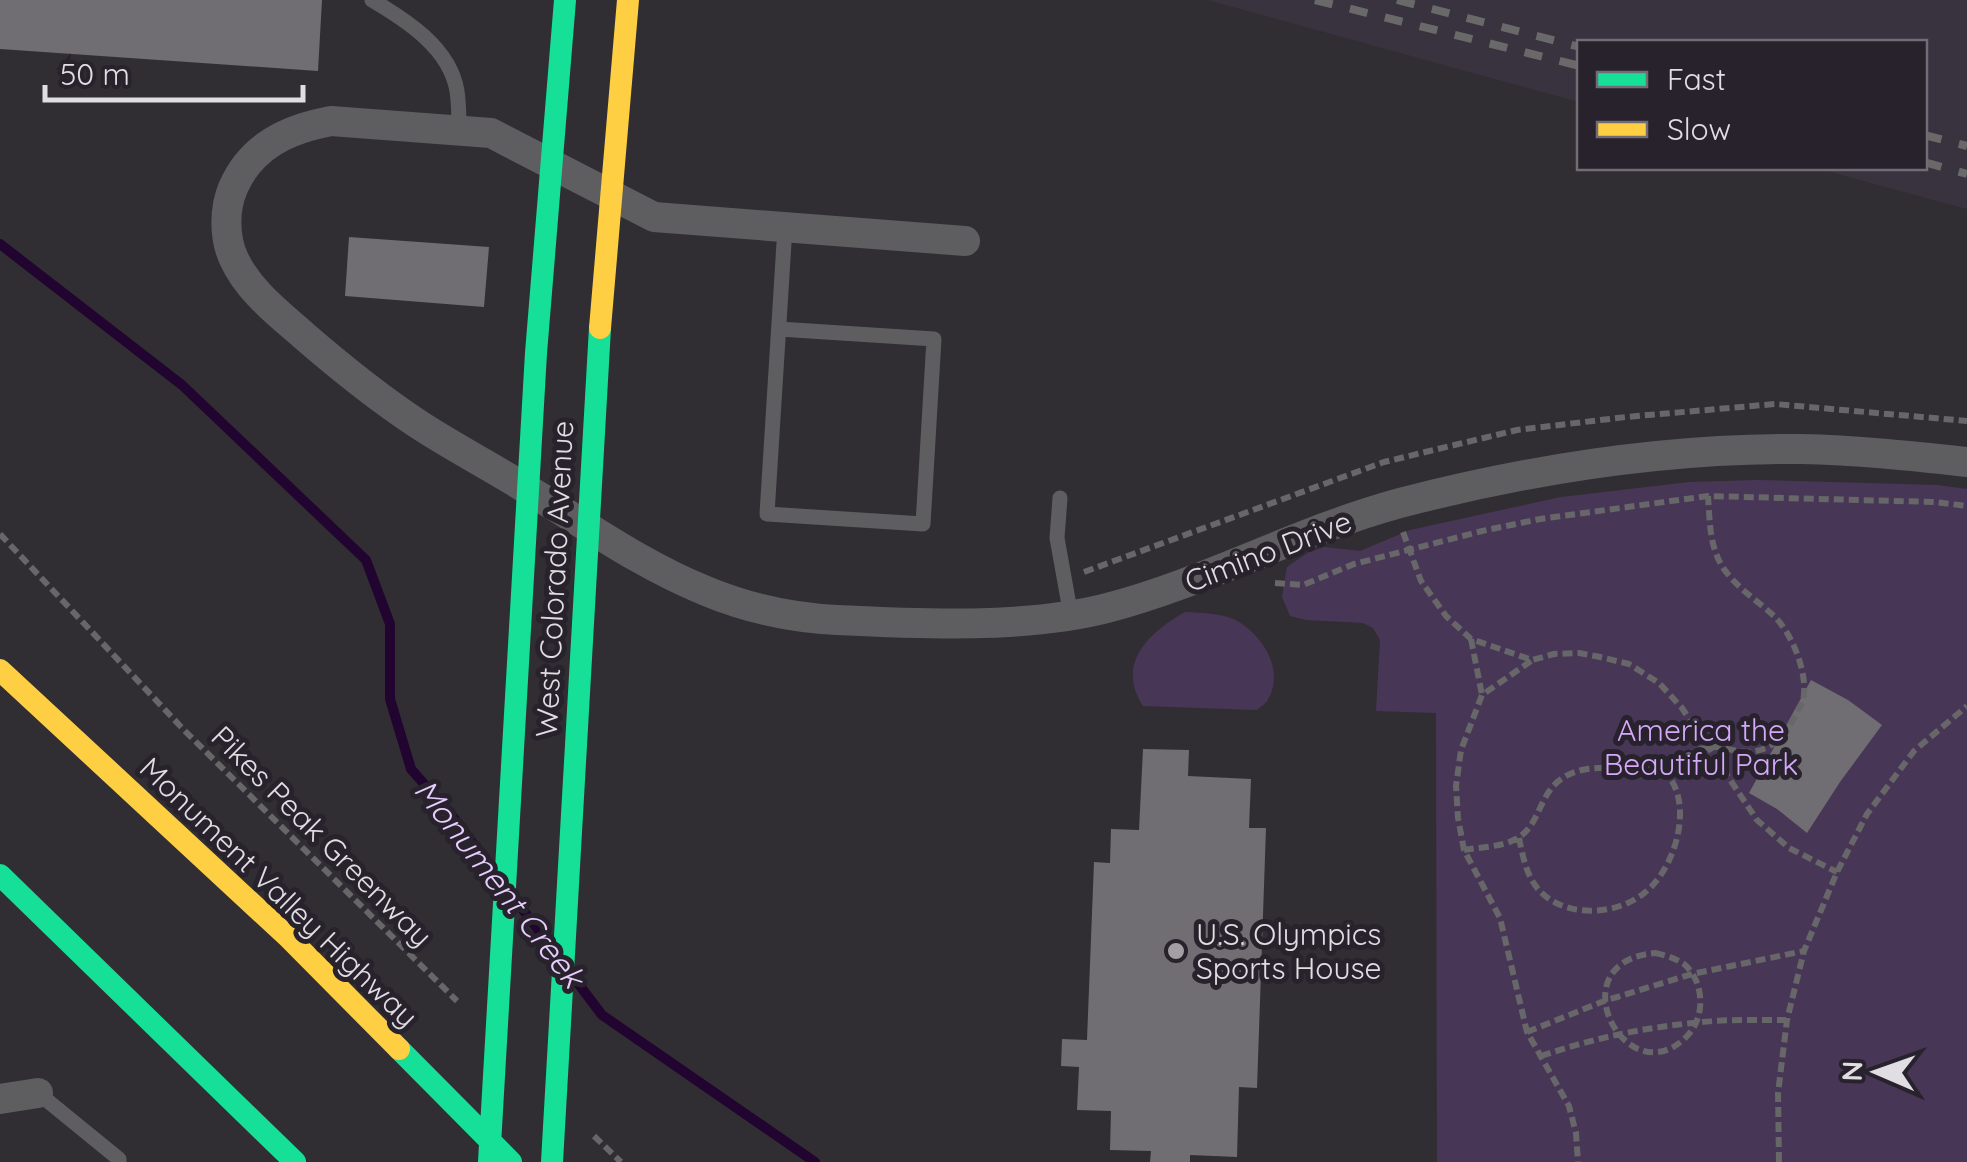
<svg xmlns="http://www.w3.org/2000/svg" width="1967" height="1162" viewBox="0 0 1967 1162" font-family="Quicksand,sans-serif">
<style>
.built{fill:#39323f}
.green{fill:#483657}
.lines{fill:none;stroke-linecap:round;stroke-linejoin:round}
.stream{stroke:#210430;stroke-width:10}
.building{fill:#706e72}
.path{stroke:#676668;stroke-width:6;stroke-dasharray:10 5;stroke-linecap:butt}
.lane{stroke:#5e5d5f;stroke-width:15}
.street{stroke:#5e5d5f;stroke-width:30}
.fast{stroke:#16e098;stroke-width:22}
.slow{stroke:#ffcf43;stroke-width:22}
.rail{stroke:#6a696a;stroke-width:8;stroke-dasharray:18 18;stroke-linecap:butt}
.poi-dot{fill:#a3a0a5;stroke:#27222b;stroke-width:4}
.labels{text-anchor:middle;dominant-baseline:central;stroke-width:10;stroke-linejoin:round;paint-order:stroke}
.street-label{font-size:30px;fill:#e0dde3;stroke:#27222b}
.park-label{font-size:30px;fill:#d5a8fa;stroke:#27222b}
.poi-label{font-size:30px;fill:#e0dde3;stroke:#27222b;text-anchor:start}
.water-label{font-size:32px;font-style:italic;fill:#e8cdff;stroke:#27222b}
</style>
<rect width="100%" height="100%" fill="#312e33"/>
<path class="built" d="M1207 0H1967V209L1816 168H1924V42H1580L1579 102Z"/>
<path class="green" d="M1758 480 1937 485 1967 489V1162H1437L1436 713 1376 711 1380 640 1373 628 1363 623 1306 620 1290 616 1282 597 1287 567 1309 552 1324 547 1360 551 1410 530 1561 497 1690 482Z
M1185 612C1201 613 1219 613 1233 619 1260 631 1286 669 1268 699 1266 704 1261 706 1257 710L1143 706C1115 663 1150 632 1185 612Z"/>
<g class="lines">
<path class="stream" d="M0 244 182 385 366 560 390 624V699L411 769 453 817 489 865
M520 906 549 944
M577 982 602 1015 815 1162"/>
</g>
<path class="building" d="M0 0H322L318 71 0 49Z
M349 237 489 247 484 307 345 296Z
M1811 680 1848 700 1882 725 1840 782 1807 833 1777 809 1749 793Z
M1143 749 1189 750 1188 776 1251 779 1249 828H1266L1257 1088 1239 1087 1237 1157 1190 1155V1162H1150L1151 1151 1110 1150 1111 1111 1077 1110 1079 1067 1061 1066 1062 1039 1087 1040 1094 862 1110 863 1111 829 1139 830Z"/>
<g class="lines">
<path class="path" d="M1403 532 1421 581 1446 616 1471 639 1532 660 1554 654 1579 653 1600 657 1629 664 1659 683 1682 708 1757 820 1789 848 1837 872
M0 534 184 730 457 1001
M1084 572 1384 462 1517 430 1626 417 1775 404 1967 421
M1275 583 1303 585 1354 564 1482 531 1540 519 1708 496 1934 502 1967 506
M1471 639 1482 695
M1531 661 1482 695 1461 750 1456 786 1458 818 1464 850 1500 918 1527 1032 1569 1106 1576 1133 1578 1162
M1519 838C1522 852 1525 869 1533 882 1555 918 1612 918 1643 894 1672 873 1691 816 1673 783 1670 777 1662 770 1658 765
M1464 850C1481 847 1501 847 1516 839 1546 823 1535 781 1582 770 1607 765 1632 771 1657 765 1672 762 1695 749 1708 747 1724 745 1740 756 1760 750 1780 744 1787 731 1796 714 1798 709 1802 705 1803 700 1809 675 1792 633 1774 616 1758 601 1737 588 1724 569 1709 547 1710 522 1708 496
M1655 953C1665 955 1675 958 1684 964 1704 981 1706 1016 1688 1035 1628 1100 1554 962 1655 953Z
M1527 1032 1604 1001 1692 974 1804 951
M1541 1056C1591 1039 1641 1028 1693 1023 1724 1019 1755 1020 1786 1020
M594 1136 621 1162
M1779 1162 1778 1093 1787 1020 1804 951 1837 872 1867 814 1914 751 1967 706"/>
<path class="lane" d="M372 0C406 20 450 48 457 91 459 104 459 118 459 131
M779 329 934 339 923 524 767 514C773 418 779 322 785 227
M1060 498 1057 538 1071 616
M38 1093 119 1159V1162"/>
<path class="street" d="M965 241 654 217 491 133 331 121C288 129 251 146 233 188 224 209 224 238 234 259 248 290 278 313 303 335 340 367 377 397 418 424 453 447 490 466 525 488 585 524 641 565 706 591 747 608 793 618 837 620 920 624 1026 629 1107 608 1207 582 1300 530 1400 503 1531 469 1666 448 1801 449 1856 450 1912 456 1967 462
M0 1099 38 1093"/>
<path class="fast" d="M0 875 295 1162
M399 1049 511 1162
M489 1162 536 353 565 0
M552 1162 600 328"/>
<path class="slow" d="M600 328 628 0
M0 670 289 938 399 1049"/>
<path class="rail" d="M1315 0 1580 66
M1397 0 1580 47
M1924 135 1967 146
M1924 162 1967 174"/>
</g>
<circle class="poi-dot" cx="1176" cy="951" r="10"/>
<g class="labels">
<g class="street-label">
<text transform="translate(1268 551) rotate(-21)">Cimino Drive</text>
<text transform="translate(554 579) rotate(-87)">West Colorado Avenue</text>
<text transform="translate(322 836) rotate(45)">Pikes Peak Greenway</text>
<text transform="translate(279 892) rotate(44)">Monument Valley Highway</text>
</g>
<g class="park-label">
<text x="1701" y="730">America the<tspan x="1701" dy="34">Beautiful Park</tspan></text>
</g>
<g class="poi-label">
<text x="1196" y="934">U.S. Olympics<tspan x="1196" dy="34">Sports House</tspan></text>
</g>
<g class="water-label">
<text transform="translate(500 883) rotate(52)">Monument Creek</text>
</g>
</g>
<rect x="1577" y="40" width="350" height="130" fill="#27222b" stroke="#716d75" stroke-width="2.5"/>
<rect x="1597" y="72" width="50" height="15" fill="#16e098" stroke="#716d75" stroke-width="2.5"/>
<text x="1667" y="90" font-size="30" fill="#e0dde3">Fast</text>
<rect x="1597" y="122" width="50" height="15" fill="#ffcf43" stroke="#716d75" stroke-width="2.5"/>
<text x="1667" y="140" font-size="30" fill="#e0dde3">Slow</text>
<g transform="translate(1877 1072) rotate(272)" stroke="#27222b" stroke-width="8" paint-order="stroke">
<path d="M0-8L18 38L0 25L-18 38Z" fill="#e0dde3"/>
<text y="-15" font-size="28" font-weight="bold" text-anchor="middle" fill="#e0dde3">N</text>
</g>
<path d="M45 85v15h258v-15" fill="none" stroke="#e0dde3" stroke-width="5"/>
<text x="60" y="85" font-size="30" fill="#e0dde3" stroke="#27222b" stroke-width="8" paint-order="stroke">50 m</text>
</svg>
